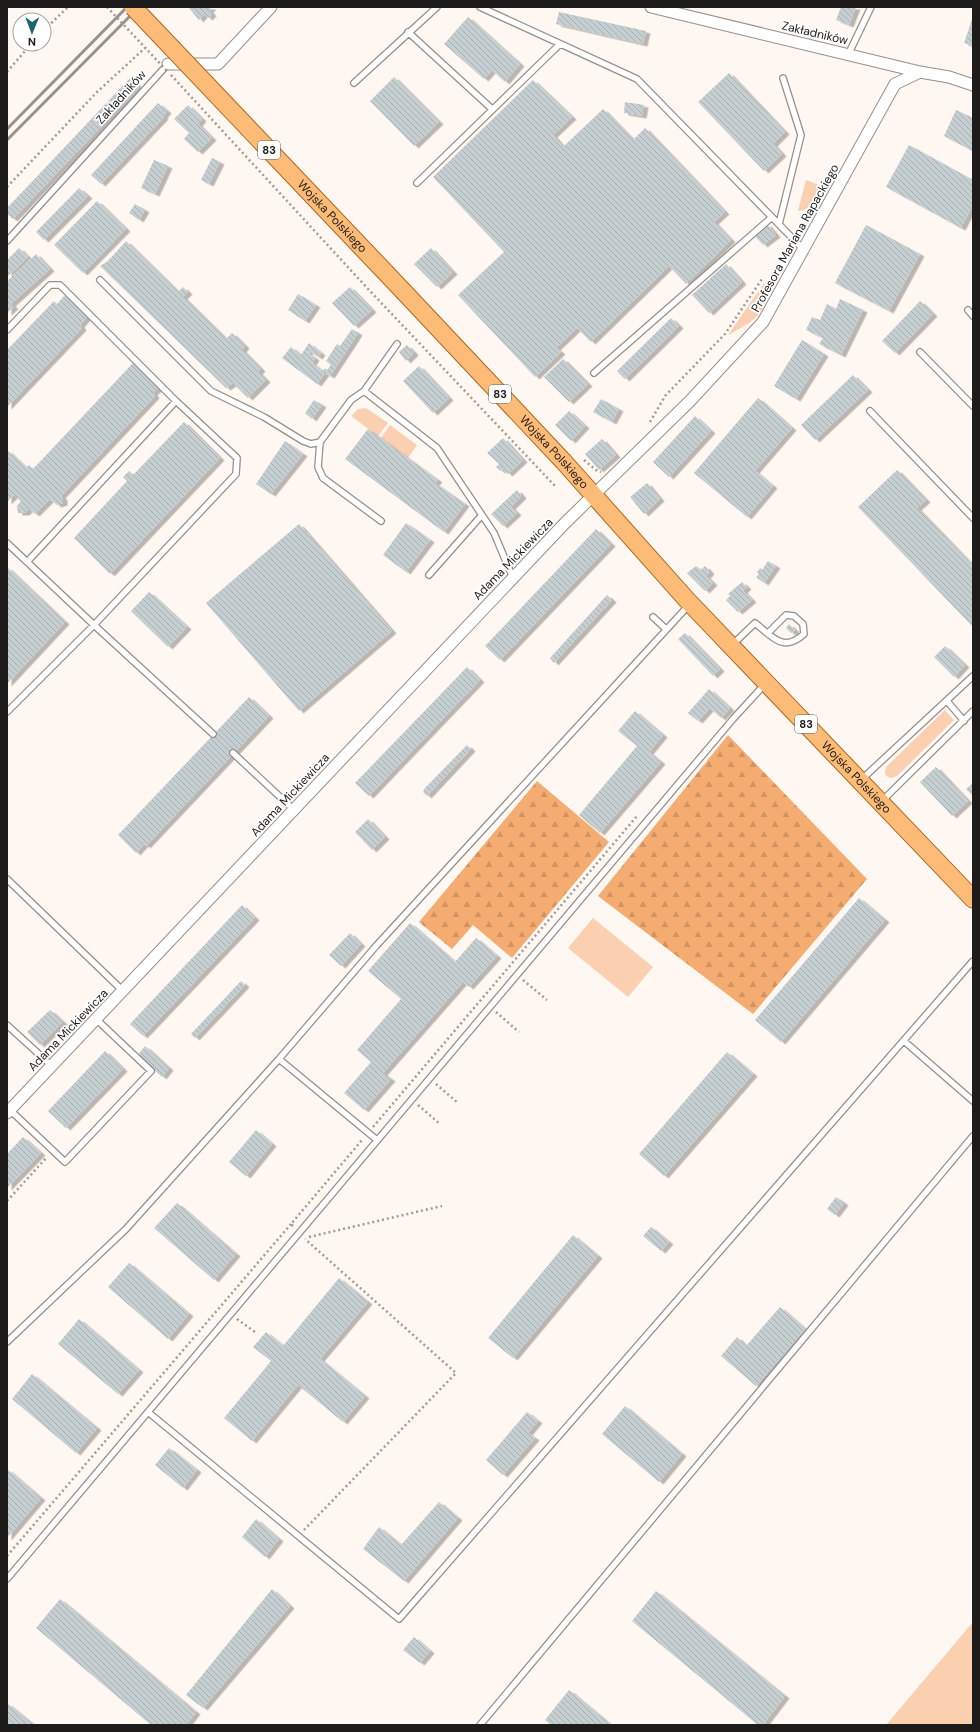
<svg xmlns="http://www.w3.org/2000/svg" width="980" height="1732" viewBox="0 0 980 1732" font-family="'DM Sans',sans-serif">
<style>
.green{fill:#fad0b0}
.forest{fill:url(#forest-firs)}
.building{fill:url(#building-back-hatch);filter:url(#shadow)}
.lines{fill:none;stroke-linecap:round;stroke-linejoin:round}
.service-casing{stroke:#968f8a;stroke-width:8}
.minor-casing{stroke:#968f8a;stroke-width:13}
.primary-casing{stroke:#ad671d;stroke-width:19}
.path{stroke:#a09b96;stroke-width:2.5;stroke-dasharray:2 3;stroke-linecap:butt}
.service{stroke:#fff;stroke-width:5.5}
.minor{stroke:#fff;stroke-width:11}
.primary{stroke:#fcbc78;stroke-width:17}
.rail{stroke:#98938f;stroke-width:3}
.primary-bridge-casing{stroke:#ad671d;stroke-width:19;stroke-linecap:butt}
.path-bridge{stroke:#a09b96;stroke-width:2.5;stroke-dasharray:2 3;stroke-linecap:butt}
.primary-bridge{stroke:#fcbc78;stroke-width:17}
.labels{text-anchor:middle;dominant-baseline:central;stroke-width:3.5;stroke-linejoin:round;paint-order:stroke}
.shield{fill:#fff;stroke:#62605f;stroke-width:1}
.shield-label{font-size:11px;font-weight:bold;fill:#1e1c1a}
.street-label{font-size:12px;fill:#1e1c1a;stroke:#fff}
</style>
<defs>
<pattern id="forest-firs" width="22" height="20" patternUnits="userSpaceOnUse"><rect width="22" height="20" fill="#f4ac71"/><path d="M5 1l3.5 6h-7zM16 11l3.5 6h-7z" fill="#d19361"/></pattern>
<pattern id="building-back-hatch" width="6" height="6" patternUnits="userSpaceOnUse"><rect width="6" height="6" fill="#c5cfd1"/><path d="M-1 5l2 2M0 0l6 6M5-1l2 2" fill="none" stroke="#a9b1b3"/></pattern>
<filter id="shadow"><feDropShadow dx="4.5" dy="2.5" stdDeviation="0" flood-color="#0004"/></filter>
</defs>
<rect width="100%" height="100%" fill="#fff7f1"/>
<path class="green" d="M806 180 822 186C816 197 812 210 798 211Z
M764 283C772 313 750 323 728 335Z
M366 408 388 423 378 436 351 416 358 409Z
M390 425 417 445 408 458 381 438Z
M945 710 954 720 897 776 891 778 886 776 885 772 886 767Z
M593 918 653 967 628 997 568 948Z
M973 1622V1725H886Z"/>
<path class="forest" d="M728 735 867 879 753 1014 598 896Z
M537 781 609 842 512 958 473 925 452 949 419 922Z"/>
<path class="building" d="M188 7H212L209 10 212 14 208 18 204 14 199 20Z
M841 7H856L849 25 836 20Z
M559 12 646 31 643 44 556 24Z
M973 16V46L964 43Z
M468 17 520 64 505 82 492 70 484 79 444 44Z
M729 73 785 132 773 144 782 154 764 171 698 102Z
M394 77 439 122 414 146 370 101Z
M130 78 139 87 13 219 7 214 8 207Z
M533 80 572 117 553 135 563 147 603 109 633 140 645 128 725 212 714 222 731 240 686 284 669 266 591 342 577 328 556 348 561 352 535 377 458 295 504 252 433 177Z
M625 102 644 105 642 116 624 113Z
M158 103 167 111 163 116 164 117 101 184 91 175Z
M188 105 202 119 198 124 212 138 198 152 184 139 189 133 174 119Z
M956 110 973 118V151L944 136Z
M909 145 973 180V205L961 228 886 187Z
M212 158 220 162 209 184 201 180Z
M154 160 168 166 155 194 141 188Z
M79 188 88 196 44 240 36 232Z
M97 201 126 229 83 273 54 245Z
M135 204 145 210 139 220 129 213Z
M767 224 776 235 763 245 754 235Z
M866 225 920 254 889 311 835 283Z
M126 241 178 292 183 287 188 292 183 297 226 339 232 333 245 346 242 350 261 369 258 372 266 380 248 398 233 383 226 388 100 266 108 261Z
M19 248 28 257 7 277V260Z
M431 248 453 272 437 287 414 264Z
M36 254 50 269 11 304 14 307 7 313V281Z
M726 264 742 282 709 313 692 295Z
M350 287 372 310 354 326 332 303Z
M298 294 316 305 305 321 288 310Z
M65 295 87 317 80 325 82 328 7 407V350L54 301 57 304Z
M840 299 863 310 841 355 819 344 823 338 806 330 812 317 820 320 827 304 836 309Z
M920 301 933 314 895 353 882 341Z
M671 318 679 326 625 379 617 371Z
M352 329 358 333 353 341 330 376 325 373 317 384 282 358 291 347 301 355 309 343 321 353 318 357 309 351 308 353 315 358 312 363 323 371 325 368 327 370 331 365 326 361 337 344 340 346Z
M802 340 824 354 796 399 774 386Z
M407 345 414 353 406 361 399 352Z
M563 359 588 384 569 402 544 377Z
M133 363 159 387 153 393 155 396 61 496 63 498V503L57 505 50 499 35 514 29 509 25 513H18L17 506 21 501 14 495 7 502V450L26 468 29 465 33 469Z
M419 366 449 398 433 413 403 381Z
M853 375 868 390 815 440 801 425Z
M758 398 792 428 755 471 773 486 747 517 694 473Z
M601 399 619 409 612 422 593 412Z
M314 400 322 405 312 419 305 413Z
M569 411 585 426 571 441 555 425Z
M695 416 711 431 669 477 653 462Z
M184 422 220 458 111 573H109L74 538 127 481 123 477 129 471 133 475Z
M368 429 438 480 435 483 465 504 444 532 345 459Z
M503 438 523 460 508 474 503 469 501 471 496 467 499 464 487 453Z
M602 439 616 455 599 470 585 454Z
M285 441 303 454 271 494 256 484Z
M897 470 926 500 917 508 973 566V627L858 507Z
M647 483 660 499 644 514 630 497Z
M517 490 522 496 511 507 517 513 503 526 491 514Z
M406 523 430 540 406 572 383 555Z
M299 524 392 631 299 711 206 603Z
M596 529 611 544 500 660 485 646Z
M768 561 776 566 764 583 756 577 759 574 757 572 760 568 762 570Z
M696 566 701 570 705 566 710 572 706 576 713 583 705 591 687 573Z
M7 567 65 622 7 684Z
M742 582 747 587 743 591 752 600 738 612 726 600 730 596 728 594Z
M149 592 187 627 168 647 131 611Z
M607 595 612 600 554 663 550 658Z
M789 624 795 630 791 633 786 628Z
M685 633 720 669 713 676 678 639Z
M945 646 965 665 954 677 934 657Z
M467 667 480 680 369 796 355 783Z
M709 689 730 708 721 718 710 708 698 721 688 713Z
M249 697 269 716 146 846 144 844 136 853 118 835Z
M635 711 663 735 649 752 661 762 600 833 579 815 637 746 618 731Z
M467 745 471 749 427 796 423 792 425 788Z
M936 767 968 801 952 816 920 782Z
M973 783V796L966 789Z
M368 819 385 837 372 850 355 832Z
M859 898 885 920 781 1042 755 1020Z
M242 905 255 918 143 1036 130 1024Z
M410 923 455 962 476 938 497 956 469 987 463 982 383 1073 391 1079 364 1110 344 1093 371 1062 357 1050 401 999 368 971Z
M350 933 361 944 341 966 329 955Z
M241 981 245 985 195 1038 191 1034Z
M50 1010 63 1022 40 1045 27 1032Z
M145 1046 169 1068 162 1077 138 1055Z
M105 1051 123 1069 66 1128 48 1111Z
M727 1052 753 1074 664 1176 639 1154Z
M256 1130 272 1144 246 1176 229 1162Z
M23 1137 41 1153 7 1188V1154Z
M836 1197 844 1203 835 1215 827 1209Z
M177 1203 236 1254 214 1280 154 1228Z
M651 1227 669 1242 661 1251 643 1236Z
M573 1235 598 1256 513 1358 488 1338Z
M129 1263 189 1314 168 1339 108 1287Z
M339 1278 368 1302 320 1359 365 1396 343 1422 298 1385 252 1441 224 1418 271 1361 253 1347 266 1332 283 1346Z
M780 1307 805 1329 756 1386 721 1356 737 1337 746 1346Z
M79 1319 139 1370 118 1394 58 1344Z
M32 1374 97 1428 76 1453 12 1399Z
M625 1406 682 1454 659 1482 602 1434Z
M527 1412 538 1421 528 1433 535 1438 503 1475 486 1460Z
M169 1448 197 1470 183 1488 155 1465Z
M7 1469 41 1498 7 1538Z
M439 1502 458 1518 404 1581 363 1549 379 1527 401 1545Z
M256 1519 279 1539 265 1557 242 1537Z
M272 1589 290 1606 203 1708 186 1695Z
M656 1591 785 1696 763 1725H758L632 1621Z
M60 1599 196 1712 186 1725H151L36 1628Z
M414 1637 430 1651 420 1663 403 1650Z
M569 1690 611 1725H551L545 1720Z
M7 1703 34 1725H7Z"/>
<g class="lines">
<defs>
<path id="service" d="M480 7 637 79 803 249
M408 32 492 109
M848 55 871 7
M354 83 437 7
M417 183 560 44
M779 224 801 135 783 78
M7 241 168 64
M100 280 211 391 264 417 303 441 311 444 320 442 351 400 364 391 437 448 494 533 513 578
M968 310 973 316
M7 330 50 285H60L176 401 237 458 236 474 94 625 7 712
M920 352 973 406
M594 373 772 217
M364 391 397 344
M870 411 973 518
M320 442 318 467 323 478 381 521
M7 543 94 625 213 734
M27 562 176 401
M429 575 482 515
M653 617 666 629
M732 645 755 623C773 637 783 653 804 634L803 624 794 616 786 615 768 633
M947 701 964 721
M233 753 293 809
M862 779 973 676
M882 801 973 711
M7 879 123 991
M7 1025 52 1066
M904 1041 973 1101
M279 1059 376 946 689 605
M10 1110 65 1162 151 1071 96 1019
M7 1342 126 1229 279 1059 377 1140
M148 1412 399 1619 973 961
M7 1579 733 719 765 684
M480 1725 973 1136"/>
<path id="minor" d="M651 7 920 72 949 77 973 85
M168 64H218L271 7
M7 1113 565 523 690 401 763 322 895 84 920 72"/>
<g id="primary">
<path id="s1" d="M405 293 564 462 687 600 973 899"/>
</g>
</defs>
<use href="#service" class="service-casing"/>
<use href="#minor" class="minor-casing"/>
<use href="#primary" class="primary-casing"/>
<path class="path" d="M44 30 68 7
M7 72 31 44
M171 75 369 290 556 487
M7 187 97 92 145 48
M650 422 665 396 725 334 762 279
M584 460 596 470 601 472
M523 980 547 1000
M496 1012 519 1032
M436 1084 458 1103
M418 1105 440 1124
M373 1127 637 816 638 817
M7 1201 47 1157
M293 1226 291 1224 362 1140
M309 1237 442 1206
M237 1319 255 1332
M304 1530 456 1373 305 1239
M7 1556 291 1224"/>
<use href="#service" class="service"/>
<use href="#minor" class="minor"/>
<use href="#primary" class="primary"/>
<path class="rail" d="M7 129 127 7
M7 140 139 7"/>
<defs>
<g id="primary-bridge">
<path id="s2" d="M133 7 405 293"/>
</g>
</defs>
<use href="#primary-bridge" class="primary-bridge-casing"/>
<path class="path-bridge" d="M107 7 167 71"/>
<use href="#primary-bridge" class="primary-bridge"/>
</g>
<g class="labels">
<g class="shield">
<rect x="258" y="141" width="22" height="18" rx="3"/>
<rect x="489" y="385" width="22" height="18" rx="3"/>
<rect x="795" y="715" width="22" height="18" rx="3"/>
</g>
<g class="shield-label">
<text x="269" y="150">83</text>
<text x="500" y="394">83</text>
<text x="806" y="724">83</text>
</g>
<g class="street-label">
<text transform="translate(815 33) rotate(13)">Zakładników</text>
<text transform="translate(121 97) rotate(-48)">Zakładników</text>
<text stroke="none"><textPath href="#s2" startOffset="289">Wojska Polskiego</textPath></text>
<text transform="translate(795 238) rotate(-61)">Profesora Mariana Rapackiego</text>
<text stroke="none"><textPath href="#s1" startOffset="218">Wojska Polskiego</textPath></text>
<text transform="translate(513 559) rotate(-46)">Adama Mickiewicza</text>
<text stroke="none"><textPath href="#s1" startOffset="662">Wojska Polskiego</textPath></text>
<text transform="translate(290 795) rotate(-47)">Adama Mickiewicza</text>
<text transform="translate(68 1030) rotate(-46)">Adama Mickiewicza</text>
</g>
</g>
<rect width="980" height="1732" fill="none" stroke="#1e1c1a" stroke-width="16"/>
<g transform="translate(32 32) rotate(181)"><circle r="19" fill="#ffffff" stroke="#a5a4a3"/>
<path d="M0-3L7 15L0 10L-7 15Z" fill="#1a666f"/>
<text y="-6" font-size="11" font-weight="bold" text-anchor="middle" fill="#1e1c1a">N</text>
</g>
</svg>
